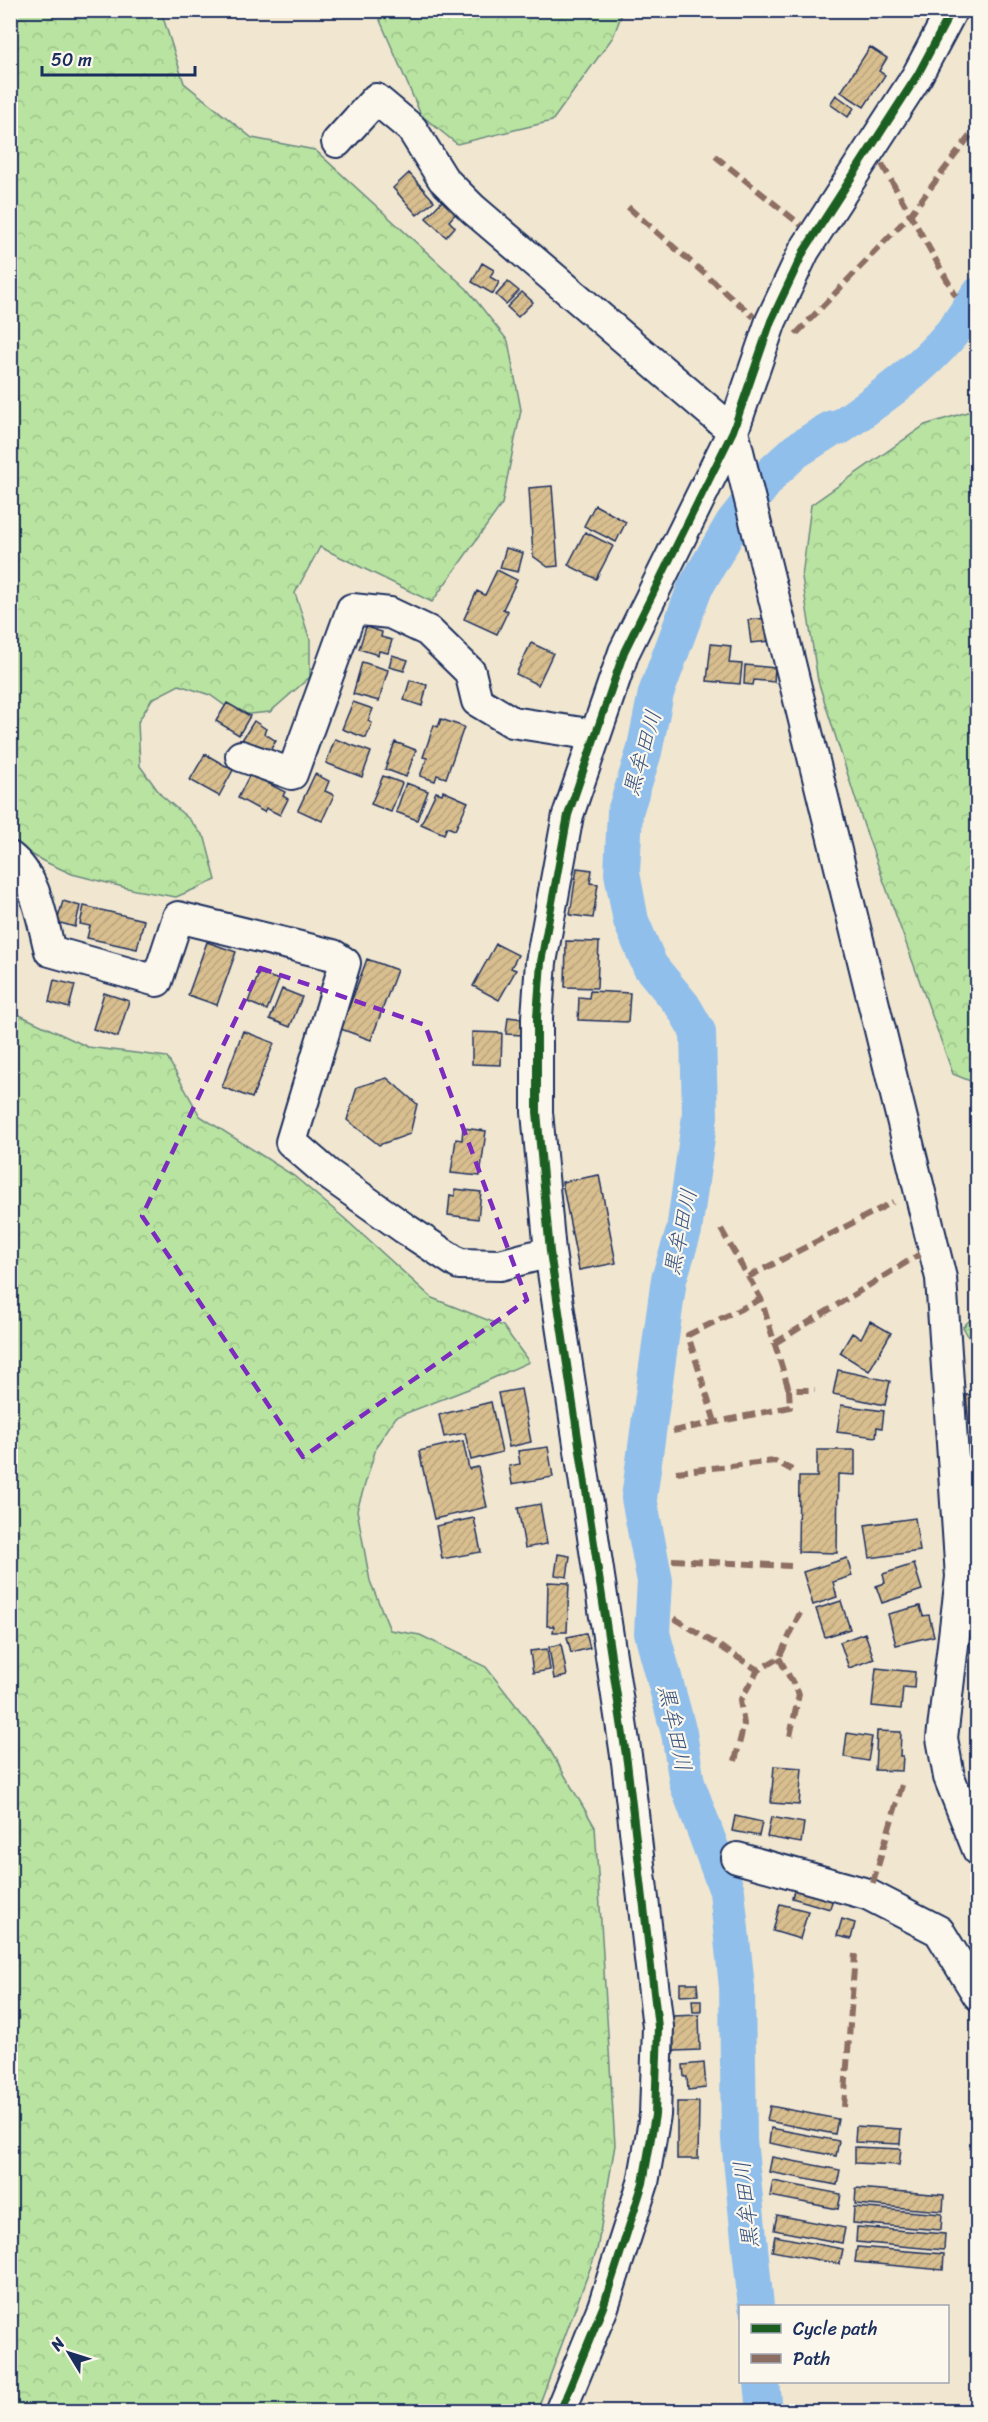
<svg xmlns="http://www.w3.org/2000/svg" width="988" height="2422" viewBox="0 0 988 2422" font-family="Sriracha,'Klee One',sans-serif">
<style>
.forest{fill:url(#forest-crowns);stroke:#6a897f;stroke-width:1.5}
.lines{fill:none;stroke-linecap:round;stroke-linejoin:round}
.river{stroke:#90bfeb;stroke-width:36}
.building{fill:url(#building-hatch);stroke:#1b2f5e;stroke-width:1.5}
.minor-casing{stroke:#1b2f5e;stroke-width:34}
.minor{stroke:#fbf7ec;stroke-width:30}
.quiet{stroke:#8d6e63;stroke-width:6;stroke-dasharray:12 6;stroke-linecap:butt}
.cycleway-casing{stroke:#fbf7ec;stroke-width:11}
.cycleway{stroke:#1b5e20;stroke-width:8}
.marked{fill:none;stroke:#7b2cbf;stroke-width:4.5;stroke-dasharray:12 8;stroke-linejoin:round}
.labels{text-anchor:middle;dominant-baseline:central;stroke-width:4.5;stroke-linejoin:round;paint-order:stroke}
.water-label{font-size:22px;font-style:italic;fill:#385381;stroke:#fbf7ec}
</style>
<defs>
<pattern id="forest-crowns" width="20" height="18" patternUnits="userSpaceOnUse" patternTransform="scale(1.5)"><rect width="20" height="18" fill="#b9e3a0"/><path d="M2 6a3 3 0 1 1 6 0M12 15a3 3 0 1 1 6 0" fill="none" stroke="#9ec38c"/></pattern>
<pattern id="building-hatch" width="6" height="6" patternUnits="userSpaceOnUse" patternTransform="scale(1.5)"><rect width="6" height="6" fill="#d9bf8f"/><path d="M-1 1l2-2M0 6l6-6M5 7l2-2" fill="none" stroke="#baa47e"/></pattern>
</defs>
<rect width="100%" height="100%" fill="#f1e6d0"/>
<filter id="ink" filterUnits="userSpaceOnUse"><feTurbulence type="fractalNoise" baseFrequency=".0167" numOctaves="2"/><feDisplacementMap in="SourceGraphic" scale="12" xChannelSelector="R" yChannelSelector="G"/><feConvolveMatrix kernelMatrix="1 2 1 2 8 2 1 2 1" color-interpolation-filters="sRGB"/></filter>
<g filter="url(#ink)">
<path class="forest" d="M11 11H161L184 83 252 138 315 150 467 289 508 341 521 410 502 504 432 602 320 547 295 593 310 640V677L270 712 238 715 210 695 179 685 152 699 138 722 140 766 161 795 189 819 205 838 216 880 176 897 135 890 72 874 43 861 11 842Z
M376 11H623L613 37 552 121 457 144 421 115Z
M977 409H978L977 1084 953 1074 865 829 818 681 802 577 811 505 925 425Z
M11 1011 88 1047 167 1057 200 1116 294 1176 344 1218 432 1298 503 1326 529 1362 471 1388 396 1417 377 1445 357 1510 370 1581 390 1630 420 1635 486 1667 547 1745 595 1827 615 2145 597 2250 537 2411H11Z
M977 1313V1352L963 1327Z"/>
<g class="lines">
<path class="river" d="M756 2306 739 2140 737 1987 727 1891 687 1783 679 1733 652 1633 655 1581 639 1498 669 1279 684 1231 700 1116 698 1032 683 1006 650 966 631 921 622 873 625 812 644 752 656 693 695 588 733 523 773 472 796 451 832 428 840 427C879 399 920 371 951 334 961 322 969 308 978 295
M762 2382 765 2412"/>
</g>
<path class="building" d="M870 47 887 58 879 71 885 75 864 107 841 92Z
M836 95 854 108 848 117 830 104Z
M409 173 434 201 417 215 393 188Z
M444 199 457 212 449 221 455 227 446 237 426 218Z
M482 263 494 270 490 277 499 282 493 294 472 282Z
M508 282 519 291 506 304 496 295Z
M522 292 533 302 518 317 507 307Z
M552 486 558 566 548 567 533 556 529 488Z
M595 505 626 522 616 542 584 526Z
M585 532 613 546 596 579 568 565Z
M506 548 523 553 518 572 500 568Z
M497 570 517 580 503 609 508 611 497 634 464 619 477 591 485 595Z
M768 618 770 641 751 643 748 620Z
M366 627 382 632 381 637 392 640 388 653 379 651 378 655 359 649Z
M531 643 553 653 538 685 516 674Z
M711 644 731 646 729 663 742 664 740 684 707 681Z
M392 655 408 660 404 671 389 667Z
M362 662 388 670 379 701 353 694Z
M745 665 775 668 774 682 754 680 753 685 744 684Z
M410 680 427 685 422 706 404 700Z
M353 702 373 709 368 721 372 723 366 738 342 729Z
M227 703 250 716 239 735 216 721Z
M441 719 464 727 446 778 437 775 435 781 420 776 427 758 423 757 434 725 438 727Z
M254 721 266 729 264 733 276 741 265 758 240 743Z
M335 739 371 752 362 777 326 763Z
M395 742 416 750 406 777 385 769Z
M205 754 233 770 219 796 190 780Z
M250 774 285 792 283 796 288 799 280 815 266 808 264 812 238 798Z
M315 774 329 781 325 791 334 795 322 821 298 810Z
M383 776 402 783 391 812 371 804Z
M406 783 428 791 417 820 396 812Z
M443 791 468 802 455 830 447 827 444 834 421 824 436 792 442 794Z
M577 868 592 870 590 883 598 884 593 918 570 915Z
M63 901 80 906 75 927 57 922Z
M84 906 144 920 137 949 87 938 90 926 80 924Z
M566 941 599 942 597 988 565 987Z
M207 942 236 952 217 1005 188 995Z
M496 944 518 955 511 968 516 970 499 1000 473 986Z
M367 959 397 970 371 1040 341 1029Z
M259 973 279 980 267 1010 248 1002Z
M54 980 75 985 69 1008 49 1002Z
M282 989 302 997 290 1027 270 1019Z
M590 991 630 993 628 1022 578 1020 579 997 589 998Z
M104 993 129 1001 118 1037 93 1029Z
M508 1017 524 1019 522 1035 506 1034Z
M243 1031 274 1043 252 1098 222 1087Z
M472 1032 502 1033 501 1065 472 1064Z
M387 1078 417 1104 410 1134 379 1145 347 1120 357 1087Z
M463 1128 486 1131 480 1176 451 1173 456 1139 462 1140Z
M599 1175 616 1263 579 1270 562 1182Z
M455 1189 481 1192 478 1219 448 1215 450 1195 455 1196Z
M870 1321 891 1333 869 1371 840 1353 852 1333 861 1338Z
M838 1370 890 1381 885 1405 833 1394Z
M521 1389 531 1442 509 1447 498 1393Z
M978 1394V1423L969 1424 966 1395Z
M491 1402 502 1452 471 1460 465 1433 444 1437 439 1415Z
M841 1405 884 1411 882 1428 877 1427 876 1437 837 1432Z
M463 1441 469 1469 478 1467 487 1507 434 1519 419 1451Z
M548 1447 553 1477 512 1484 509 1466 520 1464 518 1451Z
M817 1450H855V1475L838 1474 837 1553 798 1552 799 1477H817Z
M540 1504 547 1544 525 1548 518 1508Z
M474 1518 481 1552 442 1559 436 1526Z
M915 1518 920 1551 870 1558 865 1525Z
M558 1554 570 1556 567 1577 555 1575Z
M847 1558 852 1576 833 1582 837 1597 813 1605 803 1572Z
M914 1564 922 1590 882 1603 876 1586 885 1583 883 1574Z
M548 1582 569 1583 567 1632H553L554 1626H547Z
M841 1601 850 1629 825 1637 816 1609Z
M920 1606 923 1616 929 1615 934 1636 896 1645 888 1614Z
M586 1633 590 1648 571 1653 567 1637Z
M865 1633 874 1659 849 1668 840 1642Z
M561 1644 567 1676 554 1679 549 1647Z
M547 1649 550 1670 533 1673 530 1651Z
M876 1668 915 1672 914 1688 903 1687 901 1709 872 1706Z
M877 1731 901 1732 900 1756H903L902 1771 875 1770Z
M847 1733 872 1737 868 1761 844 1757Z
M774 1766 802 1768 799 1805 771 1803Z
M735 1816 762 1822 759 1836 732 1831Z
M771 1817 804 1823 801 1843 767 1837Z
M796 1883 834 1894 830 1909 792 1898Z
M780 1904 808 1911 800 1939 773 1931Z
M842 1919 855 1923 851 1939 837 1936Z
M680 1983H697L698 1995 680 1996Z
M692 2000H701V2012H693Z
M699 2015 700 2050 674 2051 673 2016Z
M704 2063 706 2088 688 2090 687 2077H684L683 2065Z
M677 2102H699L698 2159H677Z
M770 2106 838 2119 835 2134 767 2121Z
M856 2126 901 2129 900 2144 855 2142Z
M771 2128 839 2141 836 2156 769 2143Z
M855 2147 901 2149 899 2165 855 2163Z
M772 2157 840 2170 837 2185 769 2172Z
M773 2181 841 2194 838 2209 770 2196Z
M856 2188 944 2195 943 2211 855 2204Z
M854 2207 942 2214 941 2230 853 2223Z
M777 2215 845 2228 842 2243 774 2230Z
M857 2227 945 2234 944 2250 856 2242Z
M775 2236 843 2249 840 2264 772 2251Z
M857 2247 944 2254 943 2270 855 2262Z
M945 2406 948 2412H934Z"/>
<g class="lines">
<defs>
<path id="minor" d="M337 142 376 99 412 129 443 179 473 209 733 431 941 1278 961 1577 942 1738 949 1777 978 1850
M241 756 292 774 352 609 390 613 428 631 470 672 477 701 512 722 595 735
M10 857C37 878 42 921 50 951L157 981 178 917 333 955 345 963 291 1142 328 1174 404 1228 459 1264 500 1265 550 1252
M737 1858 867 1894 939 1931 978 1995
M560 2412 603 2307 643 2183 655 2115 658 2027 627 1762 550 1252 537 1112V1017L541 962 568 815 624 652 733 431 771 321 804 251 917 76 952 10"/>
</defs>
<use href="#minor" class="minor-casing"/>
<use href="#minor" class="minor"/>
<path class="quiet" d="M715 156 801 225
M882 164 956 296
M628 207 754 317
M796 334 910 215 978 125
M721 1229 761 1299 789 1390
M748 1277 893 1202
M775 1343 920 1254
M715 1422 688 1335 761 1299
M673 1431 790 1407 789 1390H815
M676 1472 775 1461 792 1470
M672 1560 791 1566
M674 1618 758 1670 779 1658 800 1613
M779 1658 799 1694 789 1741
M735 1761 744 1724 740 1701 758 1670
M873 1883 902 1785
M844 2107 855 1954"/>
<defs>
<path id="cycleway" d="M560 2412 603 2307 643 2183 655 2115 658 2027 627 1762 550 1252 537 1112V1017L541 962 568 815 624 652 733 431 771 321 804 251 917 76 952 10"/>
</defs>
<use href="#cycleway" class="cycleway-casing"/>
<use href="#cycleway" class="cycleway"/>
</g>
</g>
<path class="marked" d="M260 968 425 1025 527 1300 303 1457 142 1216Z"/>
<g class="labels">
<g class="water-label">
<text transform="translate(642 753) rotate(-74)">黒牟田川</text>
<text transform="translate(680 1232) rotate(-78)">黒牟田川</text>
<text transform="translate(675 1728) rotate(78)">黒牟田川</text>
<text transform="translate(746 2205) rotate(-96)">黒牟田川</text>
</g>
</g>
<rect width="988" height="2422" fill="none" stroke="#fbf7ec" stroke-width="36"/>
<rect x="18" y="18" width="952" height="2386" fill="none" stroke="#1b2f5e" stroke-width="2" filter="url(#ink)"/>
<rect x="739" y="2305" width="210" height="78" fill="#fbf7ec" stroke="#a1a7b3" stroke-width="1.5"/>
<rect x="751" y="2324" width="30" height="9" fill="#1b5e20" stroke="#a1a7b3" stroke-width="1.5"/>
<text x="793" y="2335" font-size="18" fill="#1b2f5e">Cycle path</text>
<rect x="751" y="2354" width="30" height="9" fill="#8d6e63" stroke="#a1a7b3" stroke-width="1.5"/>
<text x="793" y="2365" font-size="18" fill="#1b2f5e">Path</text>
<g transform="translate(69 2353) rotate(308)" stroke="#fbf7ec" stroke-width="4.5" paint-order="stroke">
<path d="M0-4.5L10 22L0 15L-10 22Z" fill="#1b2f5e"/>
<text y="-9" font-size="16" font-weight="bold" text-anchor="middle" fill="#1b2f5e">N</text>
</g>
<path d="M42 66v9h153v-9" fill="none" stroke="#1b2f5e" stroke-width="3"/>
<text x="51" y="66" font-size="18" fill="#1b2f5e" stroke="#fbf7ec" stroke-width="4.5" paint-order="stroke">50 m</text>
</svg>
